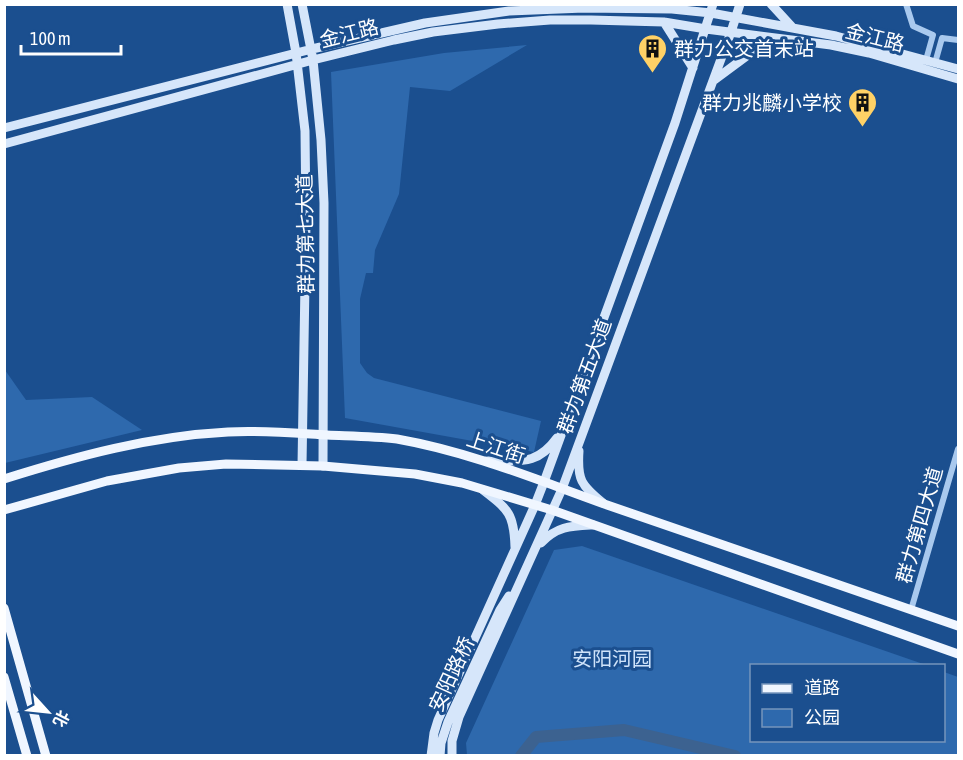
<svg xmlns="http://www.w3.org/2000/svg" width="963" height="760" viewBox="0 0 963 760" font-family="'Asap Condensed','Noto Sans SC',sans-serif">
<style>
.green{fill:#2e69ad}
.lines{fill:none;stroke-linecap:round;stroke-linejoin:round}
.river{stroke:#3c6290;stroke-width:12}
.street{stroke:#a9c9ee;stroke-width:6}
.secondary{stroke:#d6e6fa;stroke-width:9}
.primary{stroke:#f0f6ff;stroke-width:9}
.labels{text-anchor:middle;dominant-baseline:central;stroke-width:6;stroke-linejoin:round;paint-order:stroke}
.street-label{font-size:20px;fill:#fff;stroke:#1b4f8f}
.poi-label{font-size:20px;fill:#fff;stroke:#1b4f8f;text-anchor:start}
.park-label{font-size:20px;fill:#cfe3fa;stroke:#1b4f8f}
</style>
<rect width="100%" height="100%" fill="#1b4f8f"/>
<path class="green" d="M527 45 450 91 410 87 399 194 375 250 373 273H366L360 299V363L367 373 374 378 541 421 534 452 345 418 331 72 444 53Z
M5 370 26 400 92 397 142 430 5 463Z
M582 546 926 665 752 666V740H944V672L958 677V755H467L466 743 554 550Z"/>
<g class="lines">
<path class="river" d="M521 756 536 737 624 730 735 756"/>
<path class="street" d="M906 4 913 26 933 35 926 60
M935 63 942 38 958 40
M911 610 958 449"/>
<path class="secondary" d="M287 4 296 53 305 131 306 222 302 465
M302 4 313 60 321 140 324 203 323 466
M771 4 793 28
M664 22 693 68
M713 81 771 38
M4 128 312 49 425 23 509 11 584 8 672 9 711 13 836 36 958 69
M4 144 313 60 394 40 433 32 498 24 550 20H591L664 22 706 29 831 45 869 53 958 79
M579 451C577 480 581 485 603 503
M486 461C518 460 536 467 557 438
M483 490C509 510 514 514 515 547
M541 543C557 526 571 526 593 525
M431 756 434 733 438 720 535 505 544 482 675 123 713 4
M440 756 441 743 448 722 500 610 509 596
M452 756V741L459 717 562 489 731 32 740 4"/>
<path class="primary" d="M4 479C77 456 151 436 228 432 261 430 294 433 327 435 350 436 374 436 397 439 471 452 540 481 610 506 726 546 843 586 958 626
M4 510 107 481 179 468 226 464 323 466 415 474 462 483 552 510 958 654
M4 608 46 756
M4 677 27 756"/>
</g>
<defs>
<symbol id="building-pin" viewBox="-11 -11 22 30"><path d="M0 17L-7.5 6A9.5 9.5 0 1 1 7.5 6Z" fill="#ffd166" stroke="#1b4f8f"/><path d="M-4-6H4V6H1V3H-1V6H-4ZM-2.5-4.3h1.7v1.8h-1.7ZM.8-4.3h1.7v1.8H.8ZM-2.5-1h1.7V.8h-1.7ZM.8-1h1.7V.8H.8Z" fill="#111"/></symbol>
</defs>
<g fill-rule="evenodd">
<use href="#building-pin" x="636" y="32" width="33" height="45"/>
<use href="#building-pin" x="846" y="86" width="33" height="45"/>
</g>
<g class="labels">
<g class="street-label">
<text transform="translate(349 33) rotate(-14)">金江路</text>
<text transform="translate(875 37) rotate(14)">金江路</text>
<text transform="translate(305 234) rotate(-91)">群力第七大道</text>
<text transform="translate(584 376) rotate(-70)">群力第五大道</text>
<text transform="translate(496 447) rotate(18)">上江街</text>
<text transform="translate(919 525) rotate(-74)">群力第四大道</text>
<text transform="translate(451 674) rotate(-65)">安阳路桥</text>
</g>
<g class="poi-label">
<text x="674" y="48">群力公交首末站</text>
<text x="842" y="102" text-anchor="end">群力兆麟小学校</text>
</g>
<g class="park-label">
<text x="612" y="658">安阳河园</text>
</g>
</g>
<rect width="963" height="760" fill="none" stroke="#ffffff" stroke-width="12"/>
<rect x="750" y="664" width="195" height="78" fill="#1b4f8f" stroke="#7695bc" stroke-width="1.5"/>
<rect x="762" y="684" width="30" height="9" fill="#f0f6ff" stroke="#7695bc" stroke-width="1.5"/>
<text x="804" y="694" font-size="18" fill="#ffffff">道路</text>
<rect x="762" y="709" width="30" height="18" fill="#2e69ad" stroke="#7695bc" stroke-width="1.5"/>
<text x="804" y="724" font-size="18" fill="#ffffff">公园</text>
<g transform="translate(48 712) rotate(117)" stroke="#1b4f8f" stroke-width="4.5" paint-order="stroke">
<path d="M0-4.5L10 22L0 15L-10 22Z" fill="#ffffff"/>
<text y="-9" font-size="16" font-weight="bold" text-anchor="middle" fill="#ffffff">北</text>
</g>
<path d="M21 45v9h100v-9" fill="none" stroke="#ffffff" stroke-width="3"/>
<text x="30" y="45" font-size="18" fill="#ffffff" stroke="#1b4f8f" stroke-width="4.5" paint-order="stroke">100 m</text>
</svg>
